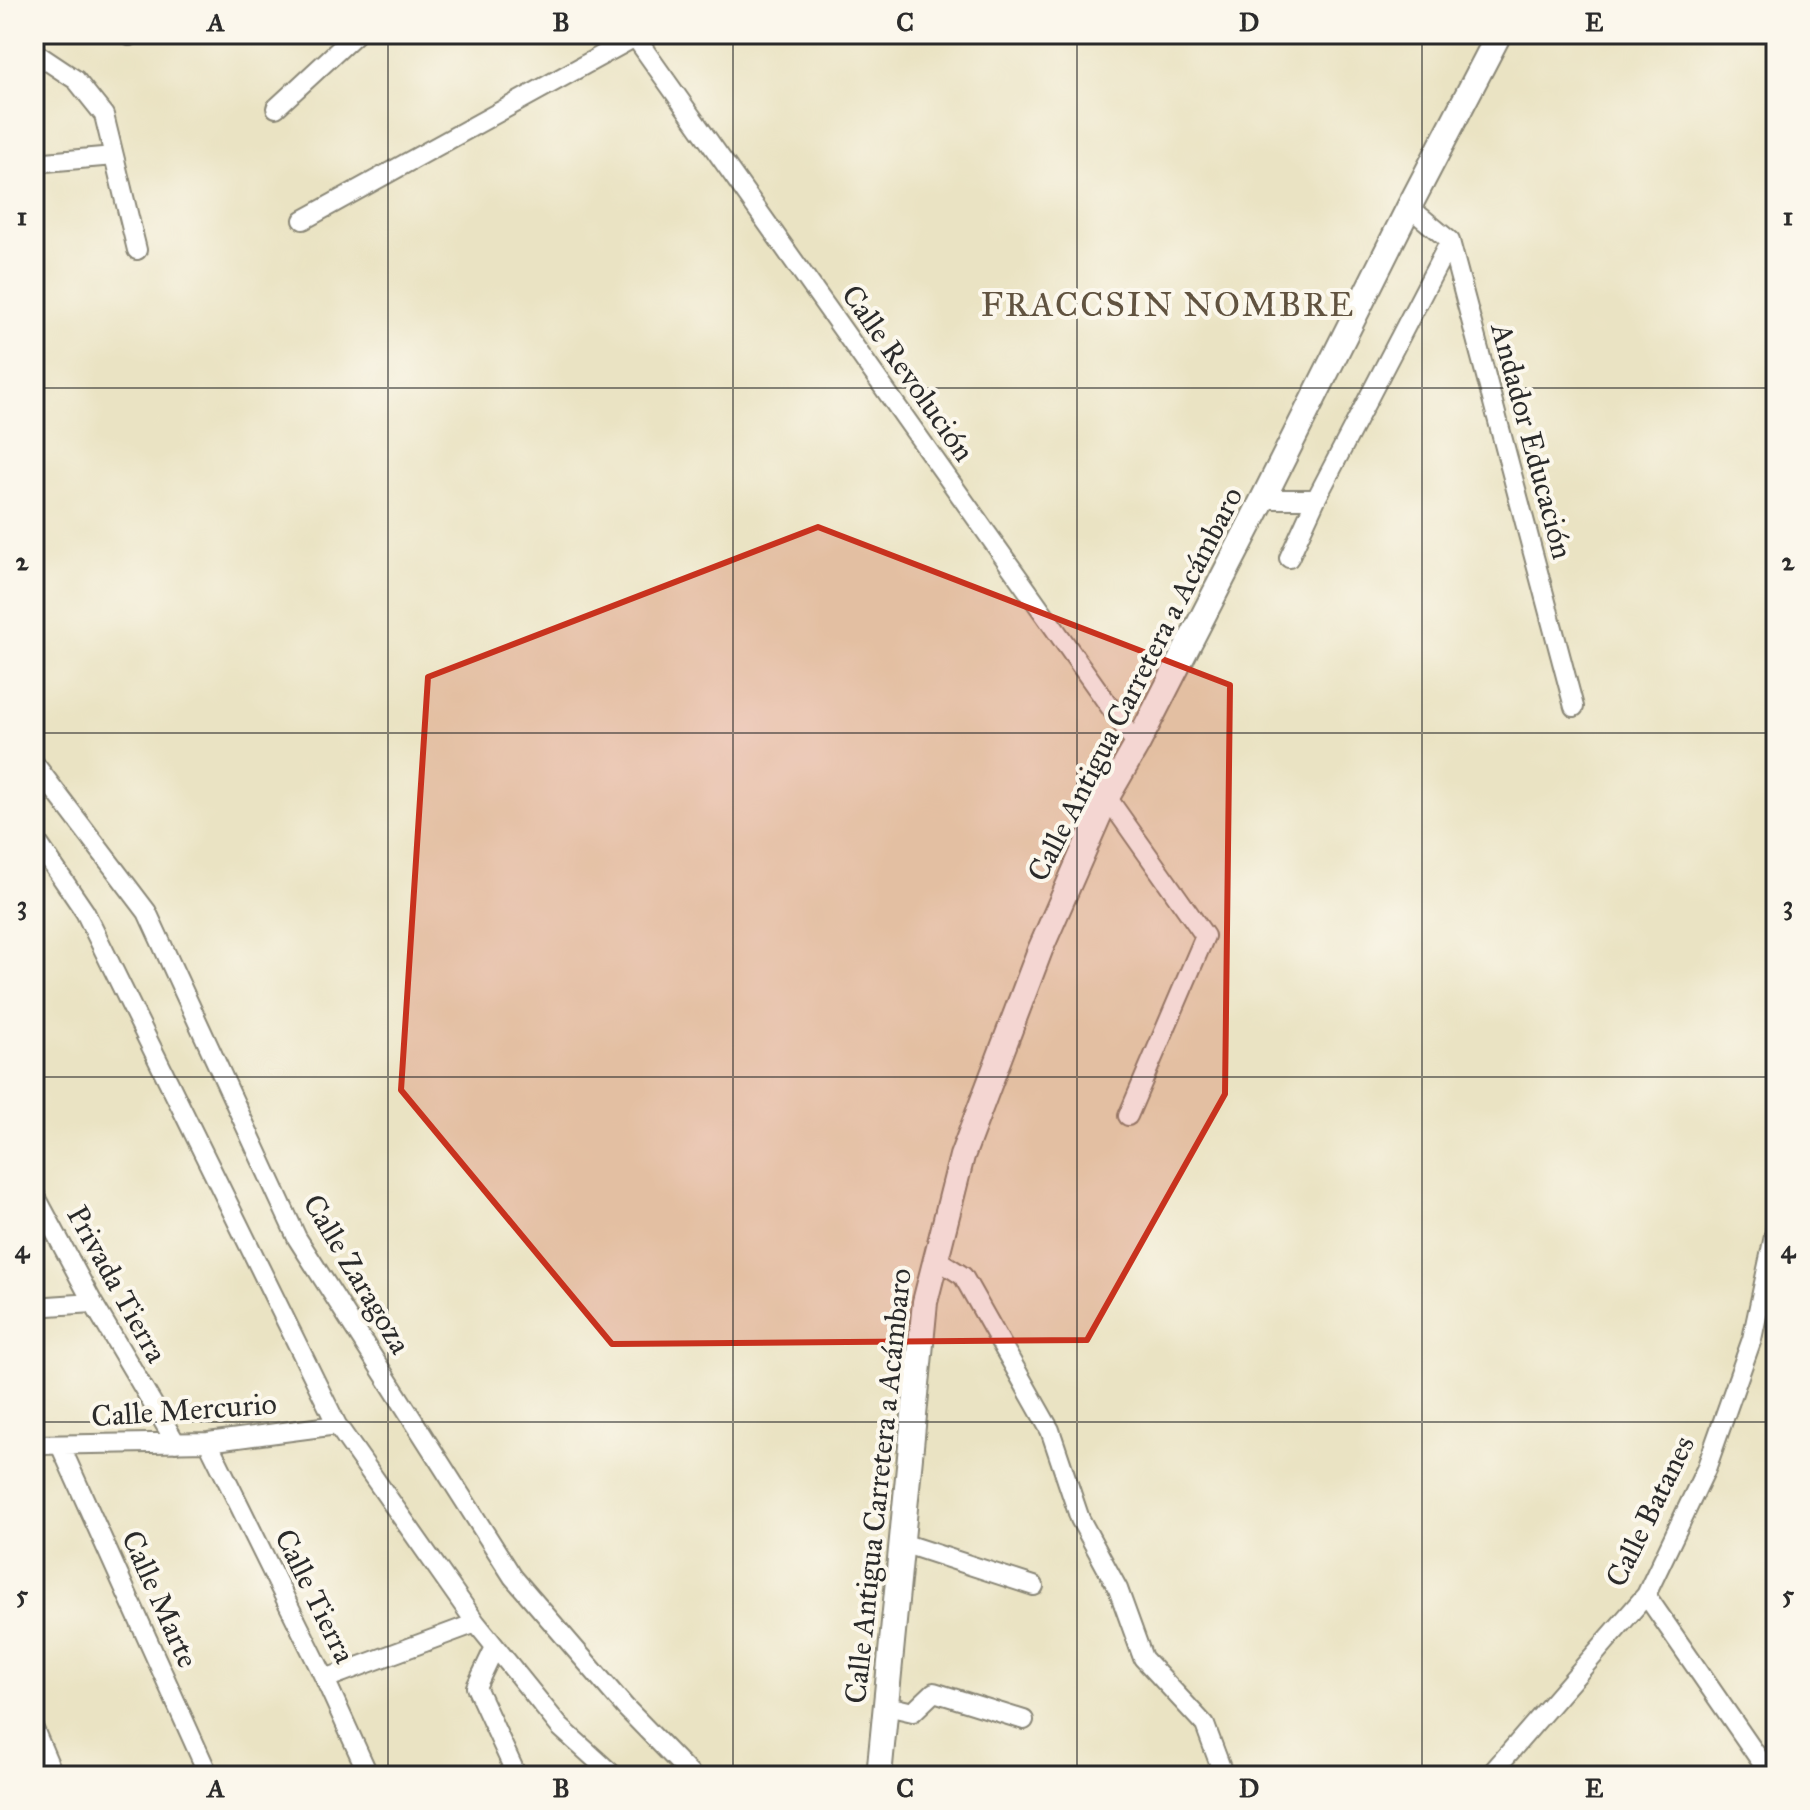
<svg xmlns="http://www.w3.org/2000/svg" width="1810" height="1810" viewBox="0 0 1810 1810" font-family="'IM FELL Great Primer',serif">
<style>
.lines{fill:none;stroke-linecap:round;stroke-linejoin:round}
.street-casing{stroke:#8a8777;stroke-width:22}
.secondary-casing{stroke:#8a8777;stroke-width:28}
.street{stroke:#fff;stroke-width:18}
.secondary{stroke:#fff;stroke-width:24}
.marked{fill:#c8321e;fill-opacity:0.2;stroke:#c8321e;stroke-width:6;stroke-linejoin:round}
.grid{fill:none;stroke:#2b2b2b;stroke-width:2;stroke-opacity:0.55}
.labels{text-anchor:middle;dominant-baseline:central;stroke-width:8;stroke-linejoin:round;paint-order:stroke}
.street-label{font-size:30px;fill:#2b2b2b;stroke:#fbf7ec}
.quarter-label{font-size:34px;letter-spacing:2px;fill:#615340;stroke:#fbf7ec}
.neatline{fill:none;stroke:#2b2b2b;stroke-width:3}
.grid-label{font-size:26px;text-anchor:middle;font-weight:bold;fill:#2b2b2b}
</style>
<rect width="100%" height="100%" fill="#fbf7ec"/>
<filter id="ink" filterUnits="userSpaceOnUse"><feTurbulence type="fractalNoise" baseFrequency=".0125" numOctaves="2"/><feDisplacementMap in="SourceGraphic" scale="16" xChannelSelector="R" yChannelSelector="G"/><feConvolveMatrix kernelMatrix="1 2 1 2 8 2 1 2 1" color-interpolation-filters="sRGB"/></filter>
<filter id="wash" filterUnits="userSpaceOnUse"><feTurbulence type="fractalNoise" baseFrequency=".006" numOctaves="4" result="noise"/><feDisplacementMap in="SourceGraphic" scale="32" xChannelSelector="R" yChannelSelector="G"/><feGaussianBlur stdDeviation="1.8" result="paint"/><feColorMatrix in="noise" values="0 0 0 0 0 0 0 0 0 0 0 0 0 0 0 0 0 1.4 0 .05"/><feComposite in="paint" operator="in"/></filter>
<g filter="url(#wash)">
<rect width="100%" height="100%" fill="#eae3c3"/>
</g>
<g filter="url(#ink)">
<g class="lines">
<defs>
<path id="street" d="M633 34 1137 745
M129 36 132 34
M34 52 76 80 104 115 137 250
M276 108 356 34
M34 163 114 156
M1409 207 1450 241 1574 707
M303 220 635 37
M1263 499H1316
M1289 558 1316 499 1450 241
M34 763 147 912 297 1238 513 1577 625 1707 692 1776
M1107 797 1205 936 1128 1116
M34 837 85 912 337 1425 476 1623 560 1727 614 1776
M34 1193 93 1303 176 1443
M935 1258 963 1276 1050 1430 1080 1519 1118 1589 1143 1658 1205 1725 1224 1776
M34 1307 93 1303
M208 1442 325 1679 369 1776
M34 1445 208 1442 337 1425
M60 1445 209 1776
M902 1543 1034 1586
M1646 1595 1771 1776
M495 1647 476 1687 517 1776
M325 1679 476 1623
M887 1706 913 1712 934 1692 1024 1720
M34 1729 54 1776
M1489 1776 1646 1595 1706 1469 1752 1339 1776 1227"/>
<path id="secondary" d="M879 1776 925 1302 962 1156 1040 950 1107 797 1137 745 1263 499 1409 207 1499 34"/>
</defs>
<use href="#street" class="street-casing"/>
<use href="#secondary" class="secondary-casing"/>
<use href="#street" class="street"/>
<use href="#secondary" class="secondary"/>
</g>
</g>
<path class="marked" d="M818 527 1230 685 1225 1094 1087 1340 612 1344 401 1090 428 677Z"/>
<path class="grid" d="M388 34V1776M733 34V1776M1077 34V1776M1422 34V1776M34 388H1776M34 733H1776M34 1077H1776M34 1422H1776"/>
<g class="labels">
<g class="street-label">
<text transform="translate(908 373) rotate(55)">Calle Revolución</text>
<text transform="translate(1532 441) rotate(75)">Andador Educación</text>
<text transform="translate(1135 684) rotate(-63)">Calle Antigua Carretera a Acámbaro</text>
<text transform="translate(357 1274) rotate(59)">Calle Zaragoza</text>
<text transform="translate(117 1284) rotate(61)">Privada Tierra</text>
<text transform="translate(184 1410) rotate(-4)">Calle Mercurio</text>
<text transform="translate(878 1486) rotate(-84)">Calle Antigua Carretera a Acámbaro</text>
<text transform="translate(1650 1511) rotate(-64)">Calle Batanes</text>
<text transform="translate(315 1596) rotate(64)">Calle Tierra</text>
<text transform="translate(160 1599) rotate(66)">Calle Marte</text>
</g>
<g class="quarter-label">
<text x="1168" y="304">FRACCSIN NOMBRE</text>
</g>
</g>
<rect width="1810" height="1810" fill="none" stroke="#fbf7ec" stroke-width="88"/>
<rect x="44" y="44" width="1722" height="1722" class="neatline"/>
<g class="grid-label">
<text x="216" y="31">A</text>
<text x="561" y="31">B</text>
<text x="905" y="31">C</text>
<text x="1249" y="31">D</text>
<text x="1594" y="31">E</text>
<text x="22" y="225">1</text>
<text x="1788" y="225">1</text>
<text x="22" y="570">2</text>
<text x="1788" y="570">2</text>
<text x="22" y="914">3</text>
<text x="1788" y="914">3</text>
<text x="22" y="1258">4</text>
<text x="1788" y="1258">4</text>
<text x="22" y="1603">5</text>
<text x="1788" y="1603">5</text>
<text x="216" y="1797">A</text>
<text x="561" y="1797">B</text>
<text x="905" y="1797">C</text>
<text x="1249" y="1797">D</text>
<text x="1594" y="1797">E</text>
</g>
</svg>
